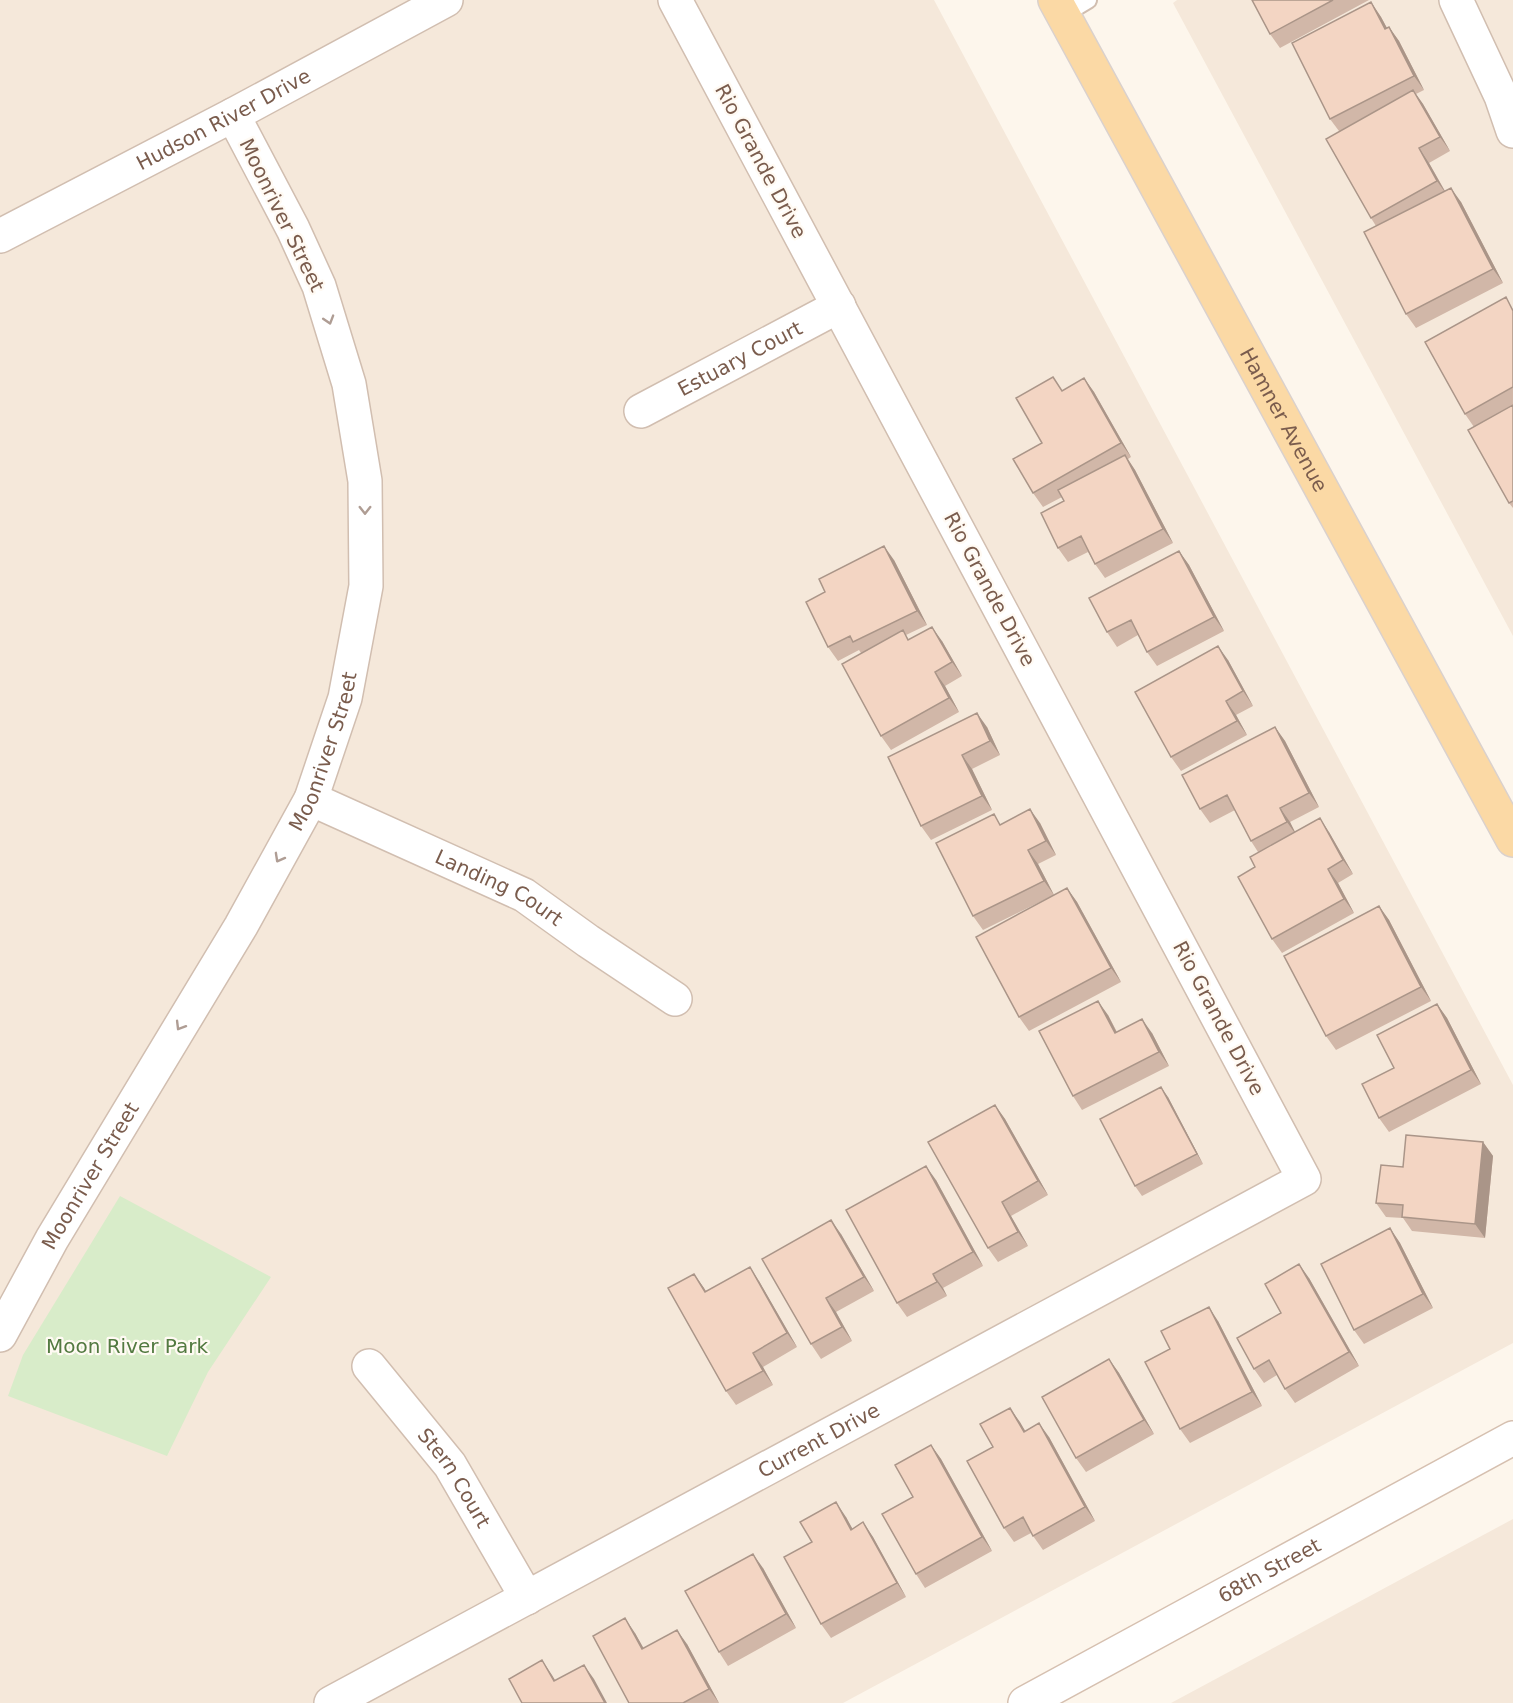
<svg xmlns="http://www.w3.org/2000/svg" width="1513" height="1703" viewBox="0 0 1513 1703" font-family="'DejaVu Sans',sans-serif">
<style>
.residential{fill:#f5e8da}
.green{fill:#d8ecc9}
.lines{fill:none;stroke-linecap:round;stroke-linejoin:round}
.lane-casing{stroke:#d1beb0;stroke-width:20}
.street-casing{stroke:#d1beb0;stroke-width:36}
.secondary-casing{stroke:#d6c0b0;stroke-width:36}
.primary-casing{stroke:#dad1cd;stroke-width:36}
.lane{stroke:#fff;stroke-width:16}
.street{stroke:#fff;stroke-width:33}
.secondary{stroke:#fff;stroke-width:33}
.primary{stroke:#fbd9a5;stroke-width:33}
.wall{fill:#d1b7a8}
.shaded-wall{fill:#aa9588}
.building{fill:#f3d5c3;stroke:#aa9588;stroke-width:1.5}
.oneway{stroke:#af9d94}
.labels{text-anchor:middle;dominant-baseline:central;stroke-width:4.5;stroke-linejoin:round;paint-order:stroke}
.street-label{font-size:20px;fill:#7a5c4d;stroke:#fffaf3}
.park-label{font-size:20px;fill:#537a41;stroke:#fffaf3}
</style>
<rect width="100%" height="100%" fill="#fdf6ec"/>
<path class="residential" d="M0 0H934L1513 1085V1343L843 1703H0Z
M1177 0H1513V636L1173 3Z
M1513 1519V1703H1171Z"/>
<path class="green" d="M120 1196 271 1277 208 1372 167 1456 8 1396 23 1355Z"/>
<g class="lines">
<defs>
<path id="lane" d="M1063 15 1088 0"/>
<g id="street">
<path d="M1456 0 1501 96 1513 131"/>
<path id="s1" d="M0 236 233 115 446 0"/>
<path id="s2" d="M641 411 839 306"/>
<path id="s3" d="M311 799 524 895 588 941 675 999"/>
<path id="s4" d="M0 1335 52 1239 241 926 311 799 345 698 366 586 365 481 349 384 319 286 293 229 233 115"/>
<path id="s5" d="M369 1366 450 1465 527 1598"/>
<path id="s6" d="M331 1703 1304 1179 675 0"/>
</g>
<g id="secondary">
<path id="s7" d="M1025 1703 1513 1438"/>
</g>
<g id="primary">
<path id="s8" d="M1055 0 1513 840"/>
</g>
</defs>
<use href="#lane" class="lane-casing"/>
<use href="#street" class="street-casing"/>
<use href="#secondary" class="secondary-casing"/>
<use href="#primary" class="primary-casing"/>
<use href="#lane" class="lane"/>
<use href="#street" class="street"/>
<use href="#secondary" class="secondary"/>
<use href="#primary" class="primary"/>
</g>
<path class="wall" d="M1252 0H1369L1280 48 1270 34Z
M1371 2 1381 17 1387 28 1389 27 1399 41 1424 90 1416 94 1423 104 1450 151 1429 163 1445 191 1461 202 1503 283 1416 328 1406 314 1376 226 1371 218 1339 131 1330 119Z
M1513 308V508L1509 503 1474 427 1465 414Z
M1084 378 1094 392 1131 457 1128 459 1135 470 1173 543 1105 578 1095 564 1088 552 1068 562 1058 548 1064 501 1062 497 1043 507 1033 493 1042 443 1063 391Z
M1179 551 1189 565 1224 631 1157 666 1147 652 1138 635 1117 647 1107 632Z
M894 560 927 625 906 635 909 640 942 641 962 676 945 686 959 712 891 750 881 736 861 653 859 650 838 661 828 647Z
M1228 660 1253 706 1236 715 1247 735 1181 771 1171 757Z
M987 727 1000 755 972 769 992 810 931 840 921 826 888 757Z
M1275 727 1285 741 1319 807 1290 822 1295 832H1329L1353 874 1338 883 1354 913 1282 953 1272 939 1255 867 1258 852 1251 841 1235 810 1210 823 1200 809Z
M1040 823 1056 855 1038 864 1054 895 983 930 973 916 1001 824Z
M1067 888 1077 902 1121 982 1029 1031 1019 1017Z
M1379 906 1389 920 1431 1001 1336 1050 1326 1036Z
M1437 1004 1447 1018 1481 1084 1389 1132 1379 1118Z
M1108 1015 1117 1032 1152 1033 1169 1066 1082 1110 1073 1096Z
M1168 1097 1203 1164 1142 1196 1135 1186Z
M995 1105 1005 1119 1048 1195 1011 1216 1028 1246 998 1262 988 1248Z
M1483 1142 1493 1156 1485 1238 1412 1231 1403 1218 1386 1217 1376 1203 1403 1167Z
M936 1180 983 1266 943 1288 947 1296 907 1317 897 1303Z
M1390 1228 1400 1243 1433 1308 1364 1344 1354 1330Z
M841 1234 874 1291 836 1312 852 1341 821 1359 811 1344Z
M694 1274 706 1291 759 1281 797 1347 763 1367 773 1385 736 1405 726 1391Z
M1309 1278 1359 1366 1295 1403 1285 1389 1277 1375 1264 1383 1254 1369 1281 1313Z
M1218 1321 1262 1406 1190 1443 1180 1429 1170 1349Z
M1109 1359 1119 1373 1154 1434 1086 1472 1076 1458Z
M1010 1408 1025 1431 1049 1437 1095 1521 1043 1550 1031 1533 1014 1542 1004 1528 993 1447Z
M931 1445 941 1459 992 1551 925 1588 916 1574 913 1497Z
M846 1517 852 1529 863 1522 873 1537 906 1597 831 1638 821 1624 812 1542Z
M763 1568 796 1628 728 1666 719 1652Z
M635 1633 643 1648 687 1644 719 1703H629Z"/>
<path class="shaded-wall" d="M1371 2 1381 17 1395 43 1385 29Z
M1389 27 1399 41 1424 90 1414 76Z
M1413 90 1423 104 1450 151 1440 137Z
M1419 148 1429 163 1447 195 1437 181Z
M1451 188 1461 202 1503 283 1493 269Z
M1084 378 1094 392 1131 457 1121 443Z
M1125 455 1135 470 1173 543 1163 529Z
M884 546 894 560 927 625 917 611Z
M1179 551 1189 565 1224 631 1214 617Z
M932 627 942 641 962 676 952 662Z
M1218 646 1228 660 1253 706 1243 691Z
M935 672 945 686 959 712 949 698Z
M1226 701 1236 715 1247 735 1237 721Z
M977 713 987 727 1000 755 990 741Z
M1275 727 1285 741 1319 807 1309 793Z
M962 755 972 769 992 810 982 796Z
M1280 808 1290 822 1297 836 1287 822Z
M1030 809 1040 823 1056 855 1046 841Z
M1320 818 1329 832 1353 874 1343 860Z
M1028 850 1038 864 1054 895 1044 881Z
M1328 869 1338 883 1354 913 1344 899Z
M1067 888 1077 902 1121 982 1111 968Z
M1379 906 1389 920 1431 1001 1421 987Z
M1098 1001 1108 1015 1124 1047 1115 1033Z
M1437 1004 1447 1018 1481 1084 1471 1070Z
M1142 1019 1152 1033 1169 1066 1159 1052Z
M1161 1087 1168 1097 1203 1164 1197 1154Z
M995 1105 1005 1119 1048 1195 1038 1181Z
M1483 1142 1493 1156 1485 1238 1475 1224Z
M926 1166 936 1180 983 1266 973 1252Z
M1002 1202 1011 1216 1028 1246 1018 1232Z
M831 1220 841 1234 874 1291 864 1277Z
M1390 1228 1400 1243 1433 1308 1423 1294Z
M1299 1264 1309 1278 1359 1366 1349 1352Z
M750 1267 759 1281 797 1347 787 1333Z
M694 1274 704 1288 714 1306 705 1292Z
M933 1274 943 1288 947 1296 937 1282Z
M826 1298 836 1312 852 1341 842 1327Z
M1209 1307 1218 1321 1262 1406 1252 1392Z
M753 1353 763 1367 773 1385 763 1371Z
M1109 1359 1119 1373 1154 1434 1144 1420Z
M1010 1408 1020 1422 1034 1446 1024 1432Z
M1039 1423 1049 1437 1095 1521 1085 1507Z
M931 1445 941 1459 992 1551 982 1537Z
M836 1502 846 1517 861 1544 851 1530Z
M863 1522 873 1537 906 1597 897 1583Z
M753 1554 763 1568 796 1628 786 1614Z
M625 1618 635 1633 652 1663 642 1649Z
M677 1630 687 1644 719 1703 709 1689Z
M542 1660 552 1675 564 1695 554 1681Z
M584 1665 594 1679 607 1703H605Z"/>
<path class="building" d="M1252 0H1333L1270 34Z
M1371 2 1385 29 1389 27 1414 76 1330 119 1292 43Z
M1413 90 1440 137 1419 148 1437 181 1371 218 1326 139Z
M1451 188 1493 269 1406 314 1364 232Z
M1506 297 1513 311V387L1465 414 1425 342Z
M1053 377 1062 391 1084 378 1121 443 1033 493 1013 459 1042 443 1016 398Z
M1513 405V501L1509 503 1468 430Z
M1125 455 1163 529 1095 564 1081 536 1058 548 1041 513 1064 501 1058 490Z
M884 546 917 611 853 642 850 636 828 647 806 602 825 592 819 579Z
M1179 551 1214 617 1147 652 1131 620 1107 632 1089 598Z
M932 627 952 662 935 672 949 698 881 736 842 664 903 630 908 640Z
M1218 646 1243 691 1226 701 1237 721 1171 757 1135 692Z
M977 713 990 741 962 755 982 796 921 826 888 757Z
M1275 727 1309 793 1280 808 1287 822 1251 841 1227 795 1200 809 1182 775Z
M1030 809 1046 841 1028 850 1044 881 973 916 936 843 994 814 1000 825Z
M1320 818 1343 860 1328 869 1344 899 1272 939 1238 877 1255 867 1250 857Z
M1067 888 1111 968 1019 1017 976 937Z
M1379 906 1421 987 1326 1036 1284 956Z
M1098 1001 1115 1033 1142 1019 1159 1052 1073 1096 1039 1031Z
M1437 1004 1471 1070 1379 1118 1362 1084 1394 1068 1377 1035Z
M1161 1087 1197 1154 1135 1186 1100 1119Z
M995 1105 1038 1181 1002 1202 1018 1232 988 1248 928 1142Z
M1406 1135 1483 1142 1475 1224 1402 1217 1403 1205 1376 1203 1381 1165 1403 1167Z
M926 1166 973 1252 933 1274 937 1282 897 1303 846 1210Z
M831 1220 864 1277 826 1298 842 1327 811 1344 762 1259Z
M1390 1228 1423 1294 1354 1330 1321 1264Z
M1299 1264 1349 1352 1285 1389 1269 1360 1254 1369 1237 1338 1281 1313 1265 1284Z
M750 1267 787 1333 753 1353 763 1371 726 1391 668 1288 694 1274 705 1292Z
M1209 1307 1252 1392 1180 1429 1145 1362 1170 1349 1161 1331Z
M1109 1359 1144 1420 1076 1458 1042 1397Z
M1010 1408 1024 1432 1039 1423 1085 1507 1033 1536 1023 1517 1004 1528 967 1461 993 1447 980 1424Z
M931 1445 982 1537 916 1574 882 1514 913 1497 895 1465Z
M836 1502 851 1530 863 1522 897 1583 821 1624 784 1557 812 1542 800 1522Z
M753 1554 786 1614 719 1652 685 1591Z
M625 1618 642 1649 677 1630 709 1689 683 1703H629L593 1636Z
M542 1660 554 1681 584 1665 605 1703H522L509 1679Z"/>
<defs><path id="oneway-chevron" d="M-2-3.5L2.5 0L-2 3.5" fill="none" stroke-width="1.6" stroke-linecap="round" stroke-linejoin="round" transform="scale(1.5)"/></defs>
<g class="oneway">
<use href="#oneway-chevron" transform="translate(329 320) rotate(73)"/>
<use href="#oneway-chevron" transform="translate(365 510) rotate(90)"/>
<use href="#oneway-chevron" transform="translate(279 858) rotate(119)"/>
<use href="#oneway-chevron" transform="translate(180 1026) rotate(121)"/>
</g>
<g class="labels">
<g class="street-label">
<text stroke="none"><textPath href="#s1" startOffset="252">Hudson River Drive</textPath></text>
<text transform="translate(761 161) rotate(62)">Rio Grande Drive</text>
<text transform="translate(282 215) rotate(64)">Moonriver Street</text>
<text stroke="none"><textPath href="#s2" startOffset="112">Estuary Court</textPath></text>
<text stroke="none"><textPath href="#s8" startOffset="478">Hamner Avenue</textPath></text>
<text transform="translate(990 589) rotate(62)">Rio Grande Drive</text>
<text stroke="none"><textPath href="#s4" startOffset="669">Moonriver Street</textPath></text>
<text stroke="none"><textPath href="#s3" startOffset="208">Landing Court</textPath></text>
<text transform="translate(1219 1018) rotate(62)">Rio Grande Drive</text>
<text stroke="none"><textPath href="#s4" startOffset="183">Moonriver Street</textPath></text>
<text stroke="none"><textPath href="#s6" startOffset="554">Current Drive</textPath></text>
<text stroke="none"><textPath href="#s5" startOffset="141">Stern Court</textPath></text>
<text stroke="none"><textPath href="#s7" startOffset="278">68th Street</textPath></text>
</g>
<g class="park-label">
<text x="127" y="1346">Moon River Park</text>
</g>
</g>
</svg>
